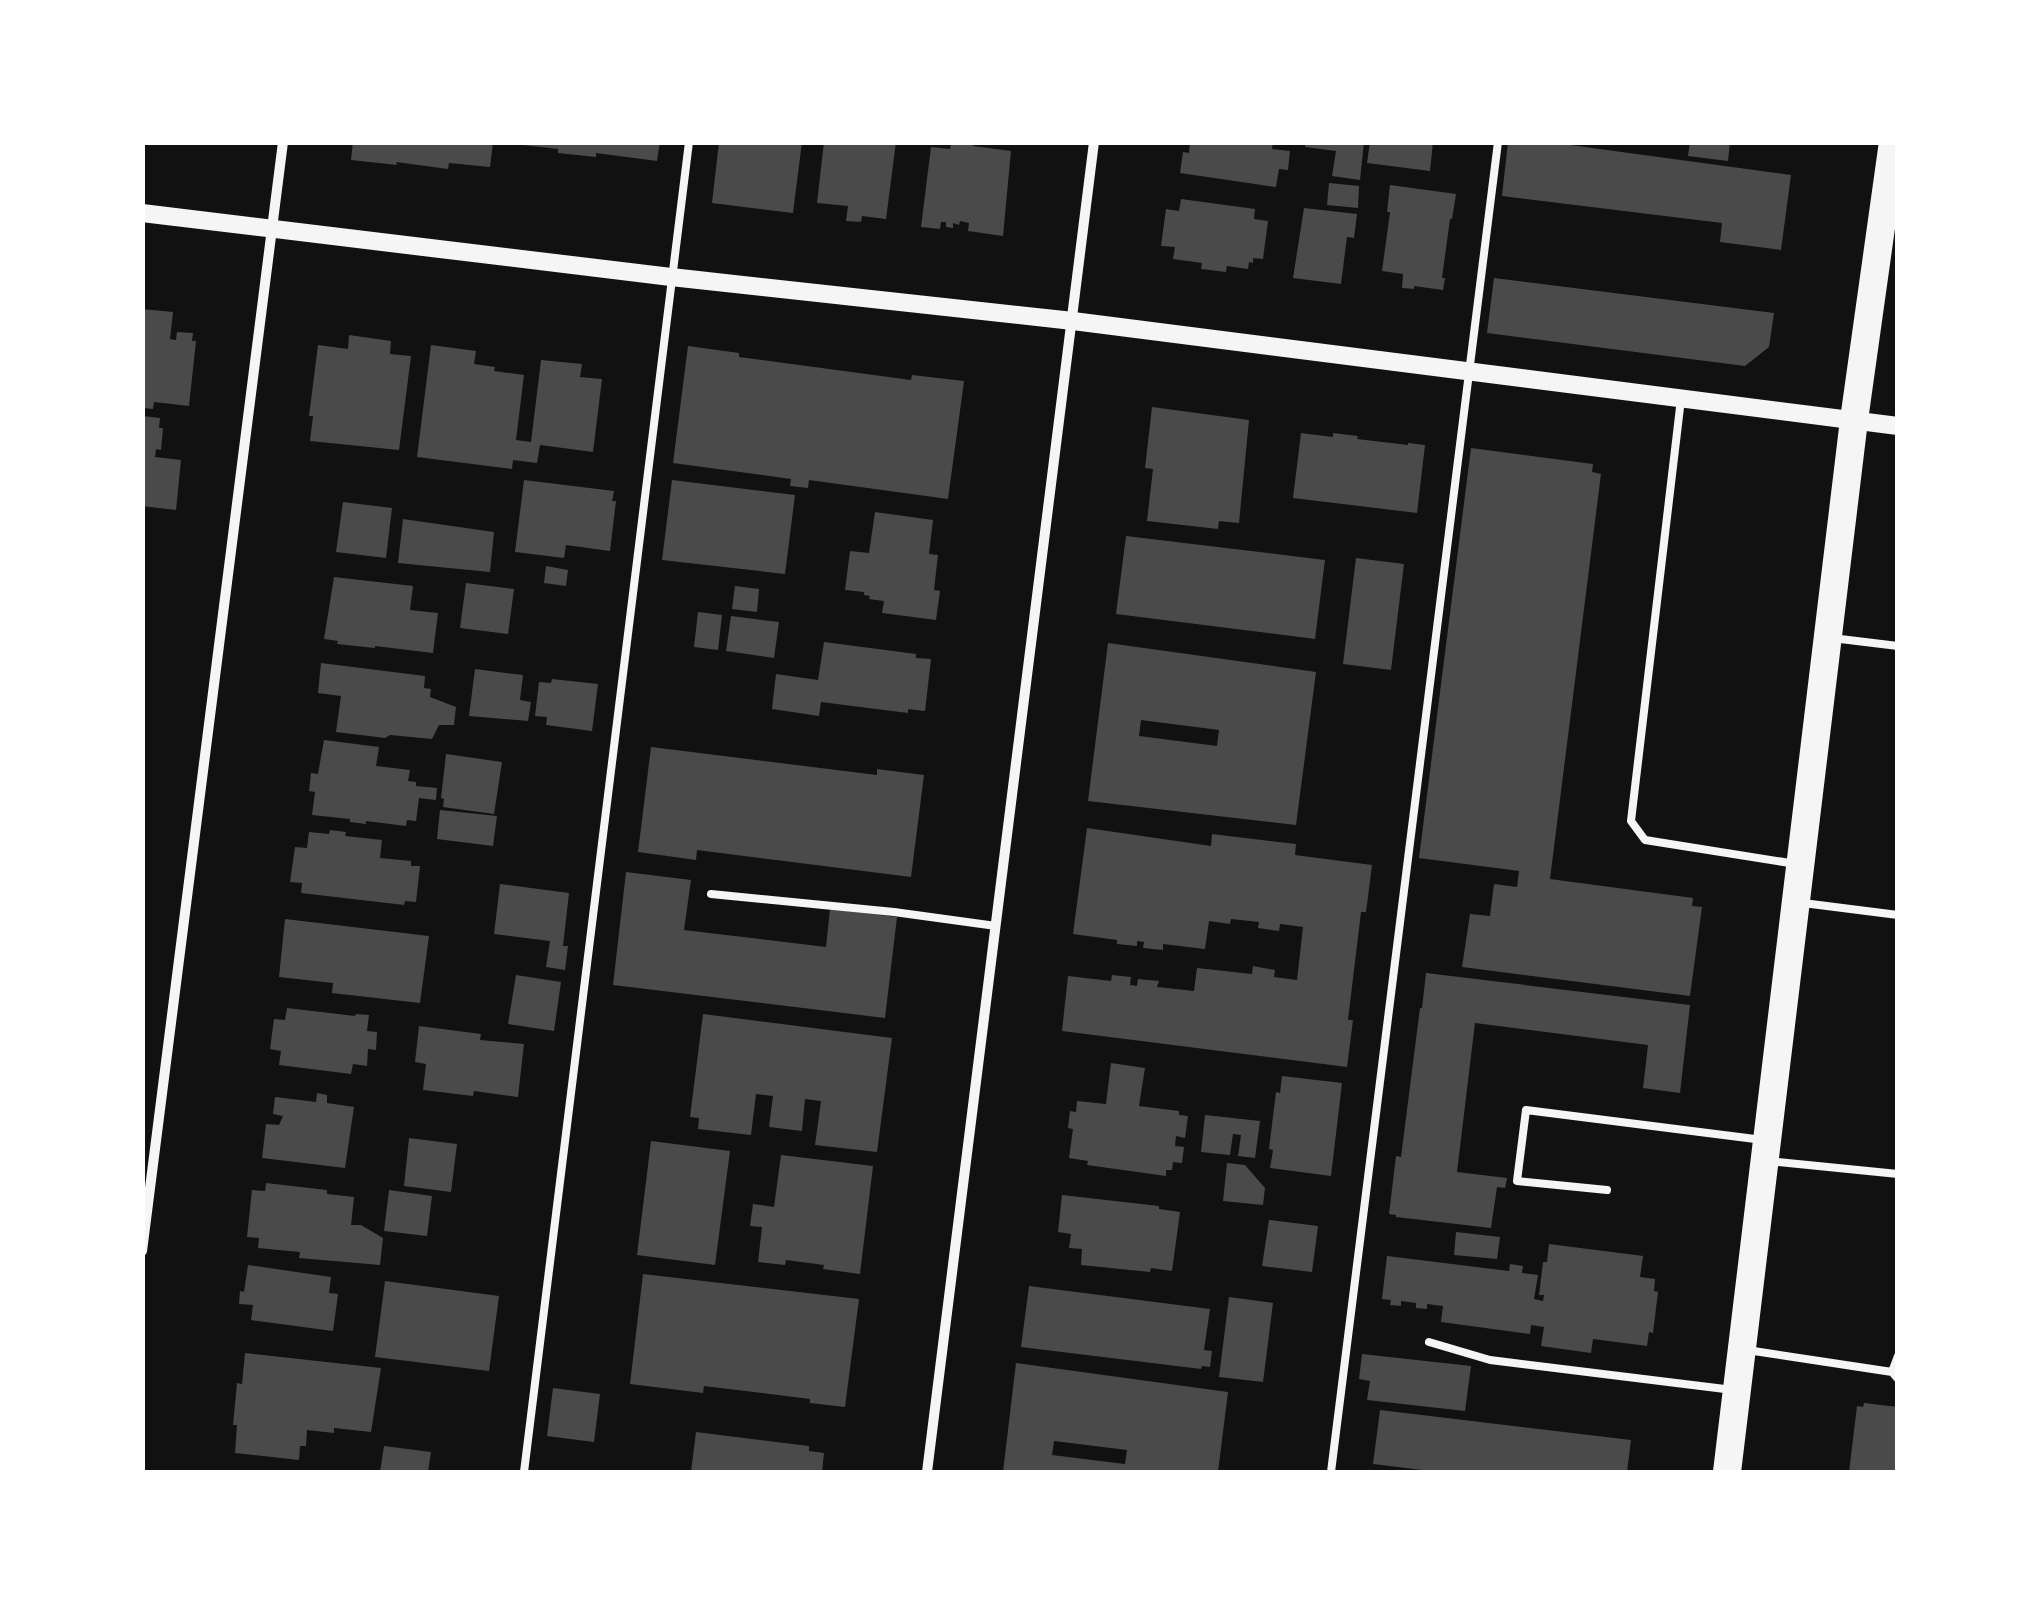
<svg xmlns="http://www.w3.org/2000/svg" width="2040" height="1615" viewBox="0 0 2040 1615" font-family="'Archivo Narrow',sans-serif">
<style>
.building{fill:#4a4a4a;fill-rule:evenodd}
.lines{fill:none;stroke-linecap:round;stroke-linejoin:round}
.service{stroke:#f5f5f5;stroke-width:8}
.minor{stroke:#f5f5f5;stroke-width:10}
.tertiary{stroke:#f5f5f5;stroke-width:18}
.trunk{stroke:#f5f5f5;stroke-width:28}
</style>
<rect width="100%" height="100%" fill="#111"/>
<path class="building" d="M353 142H493L490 167 449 163 448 169 396 162 397 165 351 160Z
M523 142H660L657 161 596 153V157L558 153V149L523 145Z
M719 142H802L793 213 712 203Z
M824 142H896L886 219 862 216 861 222 846 221 848 206 817 203Z
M961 142H974L973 146 1011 151 1003 236 968 231 969 223 960 221 959 225 953 223V228L946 227V222H941L940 229 921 227 931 147 950 149 951 144 960 145Z
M1190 142H1273L1272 149 1290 151 1288 170 1279 169 1276 187 1180 173 1183 152 1189 153Z
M1306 142H1364L1360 180 1332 176 1336 151 1305 147Z
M1370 142H1433L1430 171 1367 163Z
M1508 142H1548L1791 175 1781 250 1720 242 1722 223 1502 196Z
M1690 142H1730L1728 161 1688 156Z
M1329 183 1359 186 1358 208 1327 205Z
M1390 185 1456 194 1452 219H1450L1442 278H1445L1443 290 1414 286V289L1402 288 1403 274 1382 271 1390 212H1387Z
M1181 199 1255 209 1254 219 1268 221 1263 259 1253 258V263L1249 262 1248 269 1227 266 1226 272 1201 269 1202 263 1173 259 1175 247 1161 246 1166 209 1179 211Z
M1304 208 1357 214 1354 238 1347 237 1341 284 1293 278Z
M1494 278 1774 313 1769 347 1745 366 1487 333Z
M142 309 173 312 170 339 176 340 177 332 193 333 192 341H196L189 406 154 402 153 409 142 408Z
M349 335 391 341 390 354 411 356 399 450 310 441 313 416H309L318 345 348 349Z
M431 345 476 351 474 364 495 367 494 371 524 375 516 440 531 442 541 360 582 364 580 377 602 379 593 452 540 445 537 463 513 460 512 469 417 457Z
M688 346 739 353V357L911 380 912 375 964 381 948 499 809 480 808 488 790 486 791 479 673 463Z
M1152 407 1249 420 1239 523 1219 521 1218 529 1147 521 1153 469 1145 468Z
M142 416 160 418 159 428H163L161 450 156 449 155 457 181 460 176 510 142 506Z
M1301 433 1333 437V433L1358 436 1357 439 1408 445V443L1425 445 1417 513 1293 498Z
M1471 448 1593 464 1592 472 1601 474 1550 879 1693 898 1692 906 1702 907 1690 996 1462 967 1470 914 1490 916 1494 884 1517 887 1519 871 1419 858Z
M524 480 614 491 612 501H616L610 551 566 545 564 558 515 552Z
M672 480 795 495 785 574 662 560Z
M343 502 392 508 386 558 336 552Z
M875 512 933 520 929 554 938 555 934 590 940 591 936 620 882 613 884 601 869 599 870 596 864 595V592L845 590 850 551 869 553Z
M403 519 494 532 490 572 398 563Z
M1126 536 1325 560 1315 639 1116 614Z
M1356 558 1404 564 1391 670 1343 664Z
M546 566 568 570 566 586 544 583Z
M334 577 413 586 410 610 438 613 433 653 375 646V648L337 644 338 641 324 639Z
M466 583 514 589 508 634 460 628Z
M735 586 759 589 757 612 732 609Z
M698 612 722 615 718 650 694 647Z
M731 616 779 622 774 658 726 651Z
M824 642 916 654V658L931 659 925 711 908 709V713L821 702 819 716 772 709 776 674 818 680Z
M1108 643 1316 672 1296 825 1088 801ZM1141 720 1219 730 1217 746 1139 736Z
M321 663 425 676 424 688 431 689 430 697 456 707 454 725H439L432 739 390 735 385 738 336 732 341 696 318 693Z
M475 669 523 675 520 700 531 702 528 721 469 716Z
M552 679 598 684 592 731 546 725 547 717 535 716 539 682 551 683Z
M324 740 379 747 376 766 410 770 408 781 416 782V786L437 788 436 800 419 798 416 821 407 820 406 826 366 821V824L350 822V819L312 815 315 792 309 791 311 773 318 774Z
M651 747 877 775V769L924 775 911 877 697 850 696 860 638 852Z
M446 754 502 762 494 814 443 807 444 799 441 798Z
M440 810 497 816 493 846 437 839Z
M1087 828 1211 846 1212 834 1296 844 1295 855 1372 865 1366 912H1361L1348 1020H1353L1347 1067 1062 1031 1068 976 1111 981 1112 975 1131 977 1130 985 1137 986 1138 979 1159 981 1157 987 1194 991 1197 968 1252 974 1253 966 1275 970 1274 977 1297 980 1303 927 1280 924 1279 931 1258 928 1259 922 1231 919 1230 924 1209 921 1205 949 1163 944V950L1143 948 1144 942 1137 941V946L1117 944V940L1073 934Z
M330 830 346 832 345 836 382 840 380 858 411 861V866H420L416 902 405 901 404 905 301 893 302 883 290 882 295 847 307 848 309 832 329 834Z
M626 872 691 880 684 930 826 947 830 909 897 917 885 1018 613 985Z
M500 884 569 893 563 946H568L565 970 546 967 550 941 494 934Z
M285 919 429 936 420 1003 332 993 333 983 279 977Z
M1426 973 1690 1005 1680 1093 1643 1088 1648 1045 1475 1023 1457 1172 1507 1178 1505 1188 1497 1187 1491 1228 1396 1217V1215L1389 1214 1396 1156 1401 1157 1420 1008H1422Z
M516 975 561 982 554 1031 508 1024Z
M287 1008 355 1016 356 1014 369 1015 367 1031 377 1032 376 1050 368 1049 367 1066 353 1064 351 1074 279 1065 281 1051 270 1049 274 1019 285 1020Z
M703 1014 892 1038 877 1152 815 1145 821 1101 805 1099 802 1131 769 1127 773 1096 756 1094 751 1135 698 1129 699 1118 690 1117Z
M419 1026 481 1034 480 1040 524 1044 518 1097 474 1091 473 1096 423 1090 426 1064 415 1062Z
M1111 1063 1145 1068 1139 1106 1179 1111V1115L1188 1116 1185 1138 1176 1136 1175 1146 1184 1147 1182 1163 1173 1162 1172 1170H1166V1176L1087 1165 1088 1161 1069 1158 1073 1129 1068 1128 1070 1111 1076 1112 1077 1101 1106 1104Z
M1282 1076 1342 1083 1331 1176 1270 1168 1273 1150 1269 1149 1276 1092 1280 1093Z
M317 1093 327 1095V1103L354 1107 345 1168 262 1158 266 1124 279 1125 283 1116 273 1114 275 1097 316 1102Z
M1205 1115 1260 1121 1255 1158 1238 1156 1241 1135 1233 1134 1230 1155 1201 1152Z
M409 1138 457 1144 451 1192 404 1186Z
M651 1141 730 1151 715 1265 637 1255Z
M781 1155 873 1166 860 1274 823 1269 824 1265 786 1260 785 1265 758 1262 762 1227 750 1226 753 1204 774 1207Z
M1227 1163 1245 1165 1265 1188 1263 1205 1223 1201Z
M266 1183 327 1190V1194L354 1197 351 1225H361L383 1238 380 1265 299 1258 300 1252 258 1248 259 1238 247 1237 252 1190 265 1191Z
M389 1190 432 1196 427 1236 384 1231Z
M1062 1195 1159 1206V1209L1180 1212 1172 1271 1151 1268 1150 1272 1081 1265 1082 1249 1069 1248 1071 1234 1058 1232Z
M1269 1220 1318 1226 1312 1272 1262 1266Z
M1456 1232 1500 1237 1497 1259 1454 1255Z
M1549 1244 1643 1256 1640 1277 1655 1279 1654 1291 1658 1292 1653 1333 1649 1332 1647 1346 1593 1339 1591 1353 1541 1346 1544 1327 1531 1325 1530 1334 1441 1322 1443 1306 1427 1304V1309L1416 1308V1303L1401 1301V1306L1390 1305 1391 1300 1382 1299 1387 1256 1509 1271 1510 1264 1523 1266 1522 1273 1538 1275 1534 1299 1543 1301 1544 1295H1539L1543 1262H1547Z
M248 1265 331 1277 329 1293 338 1294 333 1331 251 1320 253 1305 239 1304 240 1291 244 1292Z
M643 1274 859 1299 845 1407 810 1403V1399L704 1386 703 1393 630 1384Z
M385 1281 499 1296 489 1371 375 1357Z
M1029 1286 1210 1309 1204 1350 1212 1351 1210 1367 1202 1366 1201 1369 1021 1347Z
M1229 1297 1273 1303 1263 1382 1219 1377Z
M245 1353 381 1368 371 1432 334 1428V1433L307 1430 306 1446H300L299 1460 235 1453 237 1425H233L237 1383 242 1384Z
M1362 1354 1471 1366 1465 1411 1367 1400 1370 1381 1359 1379Z
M1016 1363 1228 1392 1218 1472H1003ZM1054 1441 1127 1450 1125 1464 1052 1455Z
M553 1388 600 1394 594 1442 547 1436Z
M1864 1403 1898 1407 1897 1472H1849L1857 1406 1863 1407Z
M1380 1410 1631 1440 1627 1472H1439L1373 1464Z
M696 1432 809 1446V1451L824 1453 822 1472H691Z
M384 1446 431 1452 428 1472H380Z"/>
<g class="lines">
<path class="service" d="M1681 399 1631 821 1645 840 1796 864
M1832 638 1898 646
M711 894 894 912 996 926
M1803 903 1898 915
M1769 1161 1898 1174
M1607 1190 1517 1181 1526 1110 1763 1140
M1429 1342 1490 1360 1733 1390
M1747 1350 1892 1372 1898 1379
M1892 1372 1898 1356
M524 1472 689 142
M1331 1472 1498 142"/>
<path class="minor" d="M142 1251 283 142
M927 1472 1094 142"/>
<path class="tertiary" d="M142 213 671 277 1073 321 1898 426"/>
<path class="trunk" d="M1727 1472 1854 420 1893 142"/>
</g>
<rect width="2040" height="1615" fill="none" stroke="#ffffff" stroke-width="290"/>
</svg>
